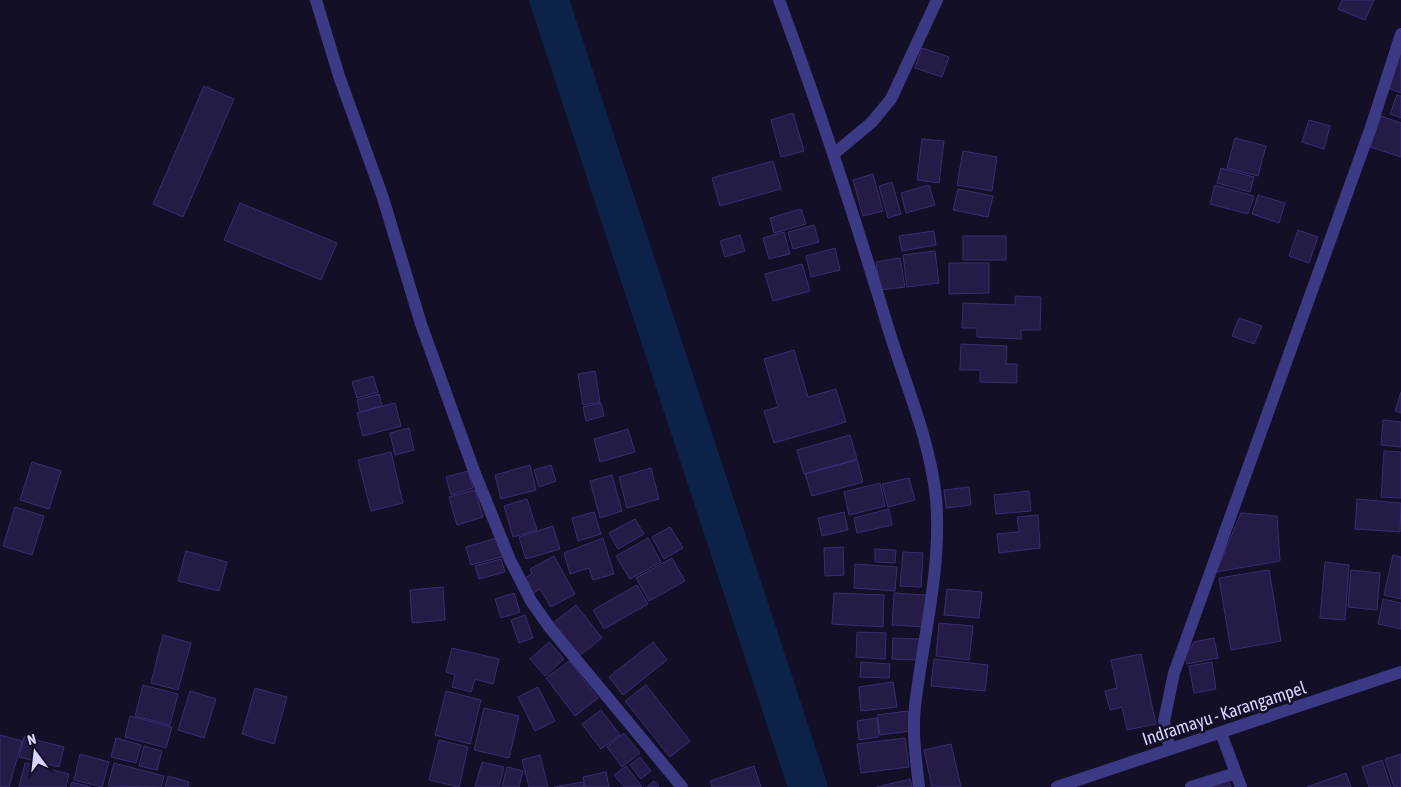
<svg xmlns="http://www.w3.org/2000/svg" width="1401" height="787" viewBox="0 0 1401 787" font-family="'Asap Condensed',sans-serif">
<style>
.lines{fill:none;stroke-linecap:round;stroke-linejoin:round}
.river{stroke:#0c2248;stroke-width:39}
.building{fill:#241b47;stroke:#3b2d73}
.minor{stroke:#3d3a85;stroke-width:12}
.labels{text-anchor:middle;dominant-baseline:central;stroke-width:5;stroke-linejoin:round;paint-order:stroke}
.street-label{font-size:18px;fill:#d9d4ff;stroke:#130f26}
</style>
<rect width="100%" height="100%" fill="#130f26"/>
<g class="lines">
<path class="river" d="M549 0 808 787"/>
</g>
<path class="building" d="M1342 0H1374L1365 20 1338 9Z
M1401 47V93L1387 88Z
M922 48 949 57 942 77 915 68Z
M204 86 234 99 183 217 153 204Z
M1397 95 1401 96V118L1390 114Z
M793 113 804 151 781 157 771 120Z
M1381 116 1401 123V157L1370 147Z
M1309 120 1330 126 1324 149 1302 142Z
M1235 138 1266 146 1258 176 1227 168Z
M922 139 944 141 939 183 917 180Z
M963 151 997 157 992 191 957 185Z
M773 161 781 189 720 206 712 178Z
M1221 168 1254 177 1250 192 1217 183Z
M873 174 883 211 863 216 853 180Z
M892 182 901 214 888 218 879 186Z
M929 185 935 205 906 213 901 193Z
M1215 185 1254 196 1248 214 1210 204Z
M958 189 993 196 988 217 953 210Z
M1258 195 1285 203 1279 223 1252 214Z
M240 203 337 243 321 280 224 240Z
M801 209 806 224 774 233 770 218Z
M814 225 819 242 793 249 788 232Z
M1298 230 1318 237 1309 263 1289 256Z
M934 231 936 245 902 251 899 236Z
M784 232 790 254 769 259 763 238Z
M740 235 745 251 725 257 720 241Z
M963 236H1006V260H963Z
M835 248 840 270 811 277 806 256Z
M935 251 939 283 907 287 903 255Z
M900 258 905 287 880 290 876 262Z
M949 263H989V293L949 294Z
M802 264 810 291 773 301 765 274Z
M1015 296 1041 297 1040 330H1021V339L977 337V328H962L963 303 1015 305Z
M1239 318 1262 326 1254 344 1232 336Z
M961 344 1007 346 1006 364H1017V383L980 382V370H960Z
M794 350 808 397 836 389 846 422 774 443 764 411 778 407 764 359Z
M595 371 600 402 583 405 578 374Z
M373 376 378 392 357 398 352 382Z
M1401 392V413L1395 411Z
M379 394 382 406 360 412 357 400Z
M395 403 401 426 363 436 357 413Z
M601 403 604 416 586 421 583 407Z
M1383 420 1401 422V447L1381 445Z
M409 428 414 450 395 455 390 433Z
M628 429 635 452 600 462 594 439Z
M850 435 857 459 804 474 797 450Z
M1384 451 1401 452V498L1381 497Z
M391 452 403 503 371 511 358 460Z
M857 460 863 482 812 496 805 474Z
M32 462 61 471 49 509 20 500Z
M530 465 536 490 501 499 495 475Z
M551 465 556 481 539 487 534 470Z
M651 468 659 499 627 508 619 477Z
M468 471 473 488 451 495 446 477Z
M612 475 622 511 600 518 590 481Z
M909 478 915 500 888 507 882 484Z
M880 483 885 506 849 515 844 492Z
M969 487 971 505 946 508 944 490Z
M475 490 483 517 457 525 449 497Z
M1029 491 1031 511 996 514 994 495Z
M527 499 537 530 513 537 504 506Z
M1357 499 1401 503 1400 532 1355 529Z
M15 507 44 516 32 555 3 546Z
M889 509 892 525 857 533 854 518Z
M594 512 601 534 578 541 572 518Z
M844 512 848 530 822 536 818 518Z
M1241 513 1277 516 1280 561 1216 572Z
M1038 515 1040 548 999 553 997 534 1019 532 1017 517Z
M635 519 644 534 618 549 609 533Z
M553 526 560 549 526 559 519 537Z
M670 527 683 548 664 559 652 537Z
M500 537 505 556 471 565 466 547Z
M603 538 614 574 593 580 589 568 570 574 564 553Z
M648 538 661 562 630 579 616 556Z
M843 547 844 575 825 576 824 548Z
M875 549 896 550 895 563 875 562Z
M186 551 227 562 219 591 178 581Z
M903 552 923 553 921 587 900 586Z
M1393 555 1401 557V599L1384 595Z
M554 556 575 594 551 607 540 589 533 593 525 578 532 574 530 569Z
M672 558 685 581 649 601 636 578Z
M501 559 505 572 479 579 475 566Z
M1325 562 1349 565 1345 620 1320 618Z
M855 564 897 567 895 591 854 588Z
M1269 570 1281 641 1231 650 1219 578Z
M1351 570 1380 573 1377 610 1348 607Z
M637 585 648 604 604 629 593 610Z
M443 587 445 620 412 623 410 590Z
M947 589 982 592 979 618 944 615Z
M514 593 520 612 501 618 495 599Z
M834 593 884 595 883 627 832 624Z
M894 593 926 595 924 627 892 625Z
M1383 599 1401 603V629L1378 624Z
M576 605 602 638 579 656 553 623Z
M525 615 533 638 519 643 511 620Z
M939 623 973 626 969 660 936 656Z
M857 632 886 633 885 659 856 657Z
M163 635 191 643 178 690 151 683Z
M893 638 919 639 918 660 892 659Z
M1214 638 1218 658 1187 664 1185 656 1194 642Z
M549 642 564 659 545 676 530 659Z
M653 642 667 660 623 695 609 677Z
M452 648 499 659 493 684 475 679 471 692 452 687 455 675 446 672Z
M1141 654 1156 724 1127 730 1122 707 1110 710 1105 691 1117 688 1111 660Z
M934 659 988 665 985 691 931 686Z
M569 661 598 698 575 716 546 678Z
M861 662 890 664 889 678 860 677Z
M1212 662 1216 689 1194 693 1189 666Z
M893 682 897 707 861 711 859 687Z
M143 685 178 694 170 725 135 716Z
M646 685 690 741 670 757 625 701Z
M538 687 555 721 535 731 518 697Z
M255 688 287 697 274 744 242 734Z
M190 691 216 699 204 738 178 730Z
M446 691 481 700 470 744 435 735Z
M484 708 519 716 509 758 474 750Z
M601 710 620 735 601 749 582 724Z
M908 711 911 731 880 735 877 715Z
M130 716 172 727 166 748 125 737Z
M877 718 879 737 859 740 857 721Z
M624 733 640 753 622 767 607 747Z
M0 735 22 741 9 787H0Z
M24 737 64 747 59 767 19 757Z
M116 738 141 745 136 763 111 757Z
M905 738 909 767 861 773 857 744Z
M439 740 468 747 459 787 429 780Z
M951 744 961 787H932L924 750Z
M144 746 162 751 157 770 139 766Z
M80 754 109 762 102 787 74 780Z
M1401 754V787H1394L1385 759Z
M540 755 548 787H529L522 760Z
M640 757 651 771 641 779 630 765Z
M1382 760 1391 787H1369L1362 767Z
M482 762 504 767 499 787H475Z
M25 763 69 774 66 787H19Z
M114 763 164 776 161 787 108 786Z
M626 766 642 787H624L614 775Z
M754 766 761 787H712L710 781Z
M507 767 523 771 519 787H502Z
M606 772 609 787H585L583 777Z
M1346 773 1351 787H1307Z
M168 776 189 782 188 787H165Z
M910 779 912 787H877Z
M1227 779 1231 787H1209Z
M654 781 659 787H647Z
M72 782 91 787H70Z
M583 782 584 787H554Z"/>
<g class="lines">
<path class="minor" d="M316 0 339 76 383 198 421 324 474 471 510 560 531 601 550 628 682 787
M779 0C820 110 856 221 890 334 907 388 930 441 936 498 942 568 923 637 915 706 912 733 916 760 919 787
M835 153 872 122 891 99 937 0
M1221 733 1241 787
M1170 749 1164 721 1174 673 1371 127 1401 34
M1057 787 1401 672
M1191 787 1236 773"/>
</g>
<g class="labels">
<g class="street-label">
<text transform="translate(1224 713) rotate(-18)">Indramayu - Karangampel</text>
</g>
</g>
<g transform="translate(35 752) rotate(345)" stroke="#130f26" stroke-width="4" paint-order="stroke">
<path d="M0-4L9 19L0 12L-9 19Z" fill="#d9d4ff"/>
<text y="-8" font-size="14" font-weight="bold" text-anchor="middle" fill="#d9d4ff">N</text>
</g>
</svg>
